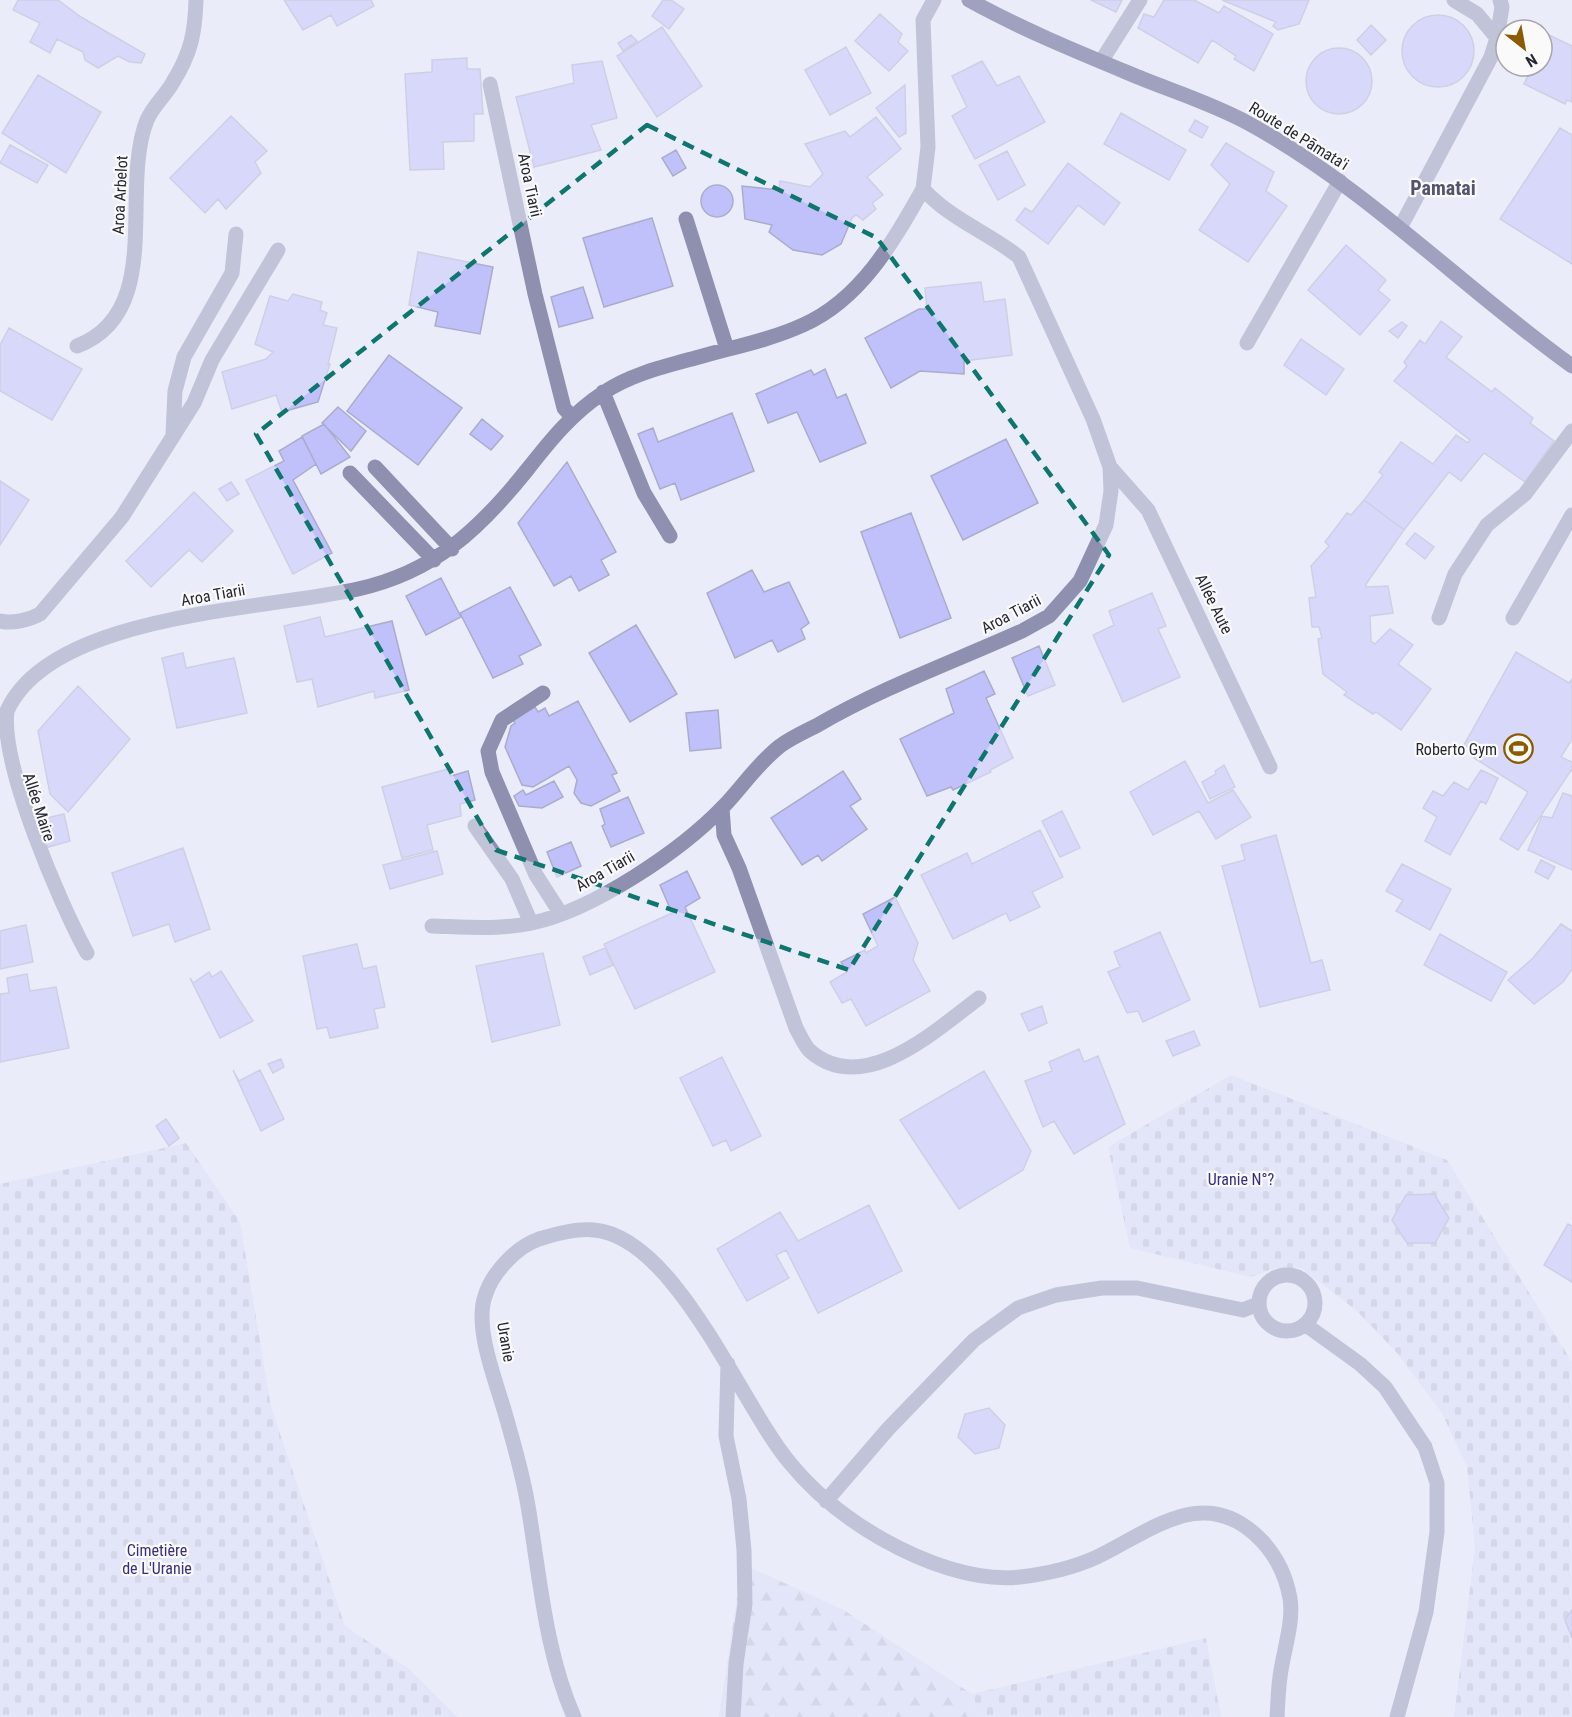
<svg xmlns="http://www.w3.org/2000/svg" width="1572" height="1717" viewBox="0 0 1572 1717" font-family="'Roboto Condensed',sans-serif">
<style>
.forest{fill:url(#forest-firs)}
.cemetery{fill:url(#cemetery-stones)}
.building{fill:#c0c1fa;stroke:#abaccc;stroke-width:1.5}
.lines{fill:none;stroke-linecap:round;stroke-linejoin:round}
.minor{stroke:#8f90af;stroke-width:15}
.major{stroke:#464478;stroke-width:15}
.marked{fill:none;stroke:#0f766e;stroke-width:4.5;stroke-dasharray:12 8;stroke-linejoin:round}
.labels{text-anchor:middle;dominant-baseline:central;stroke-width:4.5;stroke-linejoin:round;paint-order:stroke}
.street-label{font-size:16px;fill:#272734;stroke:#fafafa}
.poi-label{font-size:16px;fill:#272734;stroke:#fafafa;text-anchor:end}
.park-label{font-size:16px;fill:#372d7c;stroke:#fafafa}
.quarter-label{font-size:20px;font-weight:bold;fill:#52536f;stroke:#fafafa}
</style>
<defs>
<pattern id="forest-firs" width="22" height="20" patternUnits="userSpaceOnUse" patternTransform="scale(1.5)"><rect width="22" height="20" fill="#d9dbf8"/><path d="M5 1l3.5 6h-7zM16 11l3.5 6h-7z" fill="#babcd5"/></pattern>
<pattern id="cemetery-stones" width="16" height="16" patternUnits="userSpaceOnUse" patternTransform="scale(1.5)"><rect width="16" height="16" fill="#d9dbf8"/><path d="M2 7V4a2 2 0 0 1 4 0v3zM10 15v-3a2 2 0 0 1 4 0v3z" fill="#babcd5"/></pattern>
</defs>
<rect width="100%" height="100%" fill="#ebecf9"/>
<path class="forest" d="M742 1564 842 1609 972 1694 977 1717H719Z"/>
<path class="cemetery" d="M1231 1075 1447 1160 1572 1362V1717H1454L1475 1547 1467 1467 1442 1413 1397 1353 1357 1311 1301 1268H1276L1251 1277 1130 1248 1108 1147Z
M186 1143 240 1222 271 1407 345 1626 409 1669 457 1717H0V1184Z
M1206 1638 1221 1717H977L972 1694Z"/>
<path class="building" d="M18 0H58L81 17 145 54 141 63 130 62 118 56 98 68 85 60 83 52 57 39 50 53 30 42 40 23 13 10Z
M284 0H371L374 6 337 26 331 15 303 30Z
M663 0H671L684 9 669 29 652 16Z
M1091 0H1122L1116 12Z
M1164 0H1194L1219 13 1224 6 1273 34 1254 71 1234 59 1236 56 1212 40 1198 63 1138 28 1144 14 1154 17Z
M1222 0H1309L1299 24 1278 30 1273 26 1276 22Z
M880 14 902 34 898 42 908 51 889 71 855 41Z
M1402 51a36 36 0 1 1 72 0a36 36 0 1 1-72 0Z
M1371 25 1386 40 1371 55 1357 40Z
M662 27 702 86 657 117 617 56Z
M631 35 637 41 623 51 618 43Z
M1549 35 1572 46V102L1567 100 1565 104 1524 84 1533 66H1542V49Z
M846 47 871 93 830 115 805 70Z
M1306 81a33 33 0 1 1 66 0a33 33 0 1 1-66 0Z
M467 58V69H480L483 114H474V141L443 142 444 169 410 170 405 74 432 72V60Z
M602 61 617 118 591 125 601 150 534 167 516 97 574 83 572 65Z
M982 61 997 86 1019 76 1045 122 975 159 952 116 967 107 952 76Z
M38 75 101 112 66 173 2 133Z
M905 85 906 133 899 137 876 108Z
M1121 113 1186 150 1169 180 1104 144Z
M231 116 267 151 255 162 261 173 226 209 218 199 205 213 170 178Z
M876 117 901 149 867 177 883 195 872 203 876 209 863 220 856 215 852 218 841 244 822 255 793 250 769 232 772 225 745 219 742 186 779 190 780 181 810 187 823 174 805 144 845 131 850 137Z
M1195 120 1208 127 1202 138 1189 131Z
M1560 128 1572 135V264L1500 219Z
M1226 143 1274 172 1266 191 1287 206 1248 262 1199 230 1230 184 1211 165Z
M10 145 48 165 37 183 0 163Z
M676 150 686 168 673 176 662 158Z
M1007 151 1025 185 998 200 979 165Z
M1068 163 1120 203 1104 225 1078 205 1048 244 1016 220 1025 208 1032 212Z
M701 201a16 16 0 1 1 32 0a16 16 0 1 1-32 0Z
M652 218 673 286 604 307 583 238Z
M1346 245 1386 280 1378 290 1390 300 1360 335 1308 290Z
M418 252 493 267 480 334 435 326 438 312 409 305Z
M981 282 984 302 1005 299 1012 355 964 361V374L920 371 891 388 865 338 919 309H927L925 288Z
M583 287 593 318 559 327 551 297Z
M293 294 322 302 320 310 327 313 323 325 337 328 328 364H330L318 402 282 412 276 395 232 409 222 372 266 359 273 352 255 344 270 296 288 301Z
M1441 321 1462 337 1446 357 1492 392 1495 388 1533 418 1530 423 1554 441 1525 482 1484 453 1461 481 1449 472 1404 530 1364 500 1383 475 1379 472 1401 442 1433 464 1456 435 1468 443 1470 440 1394 381 1407 366 1404 362 1420 340 1425 344Z
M1402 322 1407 326 1398 338 1389 331Z
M9 328 82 369 52 420 0 391V345Z
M1301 339 1344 369 1326 395 1284 365Z
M389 355 462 408 418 465 347 411Z
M825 369 837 398 846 394 866 443 820 462 797 412 768 423 756 394 811 370 814 375Z
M338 407 366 431 351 451 322 423Z
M732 413 754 471 681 500 675 483 660 489 638 434 653 428 658 442Z
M482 419 503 436 491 450 470 434Z
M324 424 350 457 321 474 302 436Z
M302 437 316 464 293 480 332 553 293 574 246 480 284 461 279 451Z
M1006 439 1038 503 963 540 931 476Z
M567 462 616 552 601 560 609 575 579 591 571 576 554 586 518 523Z
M0 481 29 500 0 545Z
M231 482 239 494 227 501 219 489Z
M194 492 233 531 202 562 189 550 151 587 126 561Z
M1364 500 1404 530 1366 584V587L1388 586 1393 613 1370 616 1371 641 1375 644 1390 629 1413 645 1398 664 1431 689 1401 730 1376 712 1373 714 1344 695 1347 692 1323 674 1318 639 1322 638 1319 627H1312L1309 598 1316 597 1311 566 1329 546 1325 542 1347 513 1351 515Z
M911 513 951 618 900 638 861 532Z
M1415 533 1434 547 1425 559 1406 544Z
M752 570 764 592 789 582 809 623 801 629 805 639 778 652 772 640 735 658 707 593Z
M441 578 461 617 426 635 406 596Z
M510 587 541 645 519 656 523 664 493 678 460 613Z
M1152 593 1166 626 1158 629 1180 677 1123 702 1093 635 1114 625 1109 611Z
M320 617 325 637 392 621 409 690 375 698 374 691 318 707 312 679 297 682 284 626Z
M636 625 677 694 630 722 589 653Z
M1039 646 1055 685 1028 696 1012 658Z
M1516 652 1569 683 1572 679V739L1561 757 1572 762V769L1518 850 1500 839 1528 792 1474 758 1477 752 1464 745Z
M183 653 186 668 234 658 247 713 177 728 162 658Z
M984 671 995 694 986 698 1013 758 990 770 991 772 953 790 951 787 927 796 900 739 954 713 946 689Z
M78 686 130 739 68 812 50 794 38 731Z
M578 701 617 773 612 775 620 791 591 806 581 803 574 793 577 780 569 766 533 787 522 785 505 747 511 726 515 723 513 720 535 707 538 712 545 708 549 716Z
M718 710 721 748 690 751 686 713Z
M1185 761 1208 803 1233 790 1251 817 1216 839 1199 811 1153 835 1130 792Z
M1224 765 1235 787 1210 799 1202 782 1216 774 1215 771Z
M448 769 451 776 468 771 475 800 460 804 461 816 427 825 433 850 402 858 382 787Z
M1481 770 1498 778 1486 804 1481 801 1450 855 1425 841 1437 817 1423 808 1433 791 1443 796 1454 782 1468 790Z
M843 771 861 799 850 806 867 829 822 861 818 855 802 865 771 818Z
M554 781 563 797 542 808 519 806 514 796 523 790 526 795Z
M1563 793 1572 796V870L1528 850 1542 816 1552 818Z
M628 797 644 833 611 847 602 826 605 824 600 809Z
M1062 811 1080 848 1060 857 1042 821Z
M64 814 70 841 45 848 38 820Z
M1040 830 1063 877 1032 892 1040 907 1010 921 1006 913 953 939 921 875 967 853 972 864Z
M1276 835 1311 963 1322 960 1330 990 1260 1007 1222 866 1245 860 1241 845Z
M571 842 581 866 557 877 547 852Z
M183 848 210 929 175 942 169 924 133 936 112 873Z
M437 851 443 874 390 889 383 865Z
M1541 860 1555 867 1548 879 1535 872Z
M1402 864 1451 889 1430 930 1396 911 1403 900 1386 891Z
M687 871 700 898 685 907 715 972 635 1009 604 944 672 913 660 885Z
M895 897 918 943 913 960 930 991 866 1026 851 999 842 1003 830 982 847 972 841 962 865 950 866 953 878 946 863 914Z
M1561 924 1572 931V969L1563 982 1534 1004 1508 980 1533 958Z
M26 925 33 962 0 969V931Z
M1160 932 1190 1000 1143 1022 1138 1011 1127 1013 1108 972 1120 967 1114 952Z
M1440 934 1507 972 1491 1001 1424 965Z
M357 944 363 969 376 966 385 1007 374 1009 378 1028 330 1038 327 1027 317 1029 303 956Z
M605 948 613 965 590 975 583 957Z
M543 953 560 1025 492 1042 476 966Z
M221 971 253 1021 220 1038 190 978 193 983 209 972 212 977Z
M27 974 30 991 56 987 69 1048 0 1062V994L9 993 7 978Z
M1042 1006 1047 1023 1029 1031 1021 1014Z
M1194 1031 1200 1045 1173 1056 1166 1041Z
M1079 1049 1084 1062 1098 1056 1125 1124 1074 1154 1054 1121 1043 1127 1025 1081 1052 1071 1049 1062Z
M722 1057 761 1136 731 1151 726 1140 713 1146 680 1078Z
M281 1059 284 1067 273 1073 268 1064Z
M233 1070 239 1081 260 1070 284 1119 261 1131Z
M984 1071 1031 1151 1023 1170 959 1209 900 1120Z
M166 1119 179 1138 169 1146 156 1126Z
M1434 1194 1449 1218 1435 1243H1407L1392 1220 1406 1195Z
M869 1205 902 1271 818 1313 786 1250 776 1255 789 1278 747 1301 717 1249 780 1212 798 1241Z
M1568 1224 1572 1226V1282L1544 1265Z
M989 1408 1005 1425 999 1448 975 1454 958 1437 965 1414Z
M1572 1610V1638L1565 1620Z"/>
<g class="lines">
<path class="minor" d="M1497 38 1502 7 1500 0
M1102 60 1140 0
M490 84 535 294 564 408 572 417
M686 219 727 349
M1400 228 1491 57 1497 38 1477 14 1454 0
M1247 343 1340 181
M77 346C166 312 119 189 147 120 153 106 166 95 173 82 191 53 195 33 196 0
M603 392 644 493 670 536
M173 434 175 391 184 357 232 273 236 234
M375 467 452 549
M1110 467 1148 510 1270 767
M350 473 434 560
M1439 618 1455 574 1487 525 1525 494 1572 431
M1513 618 1572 515
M0 621C12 624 29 620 40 614L122 517 194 403 212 360 278 250
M543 693 502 720 488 751 492 772 536 875 561 914
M722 808 724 835 739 868 796 1028C800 1035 804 1045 810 1051 864 1098 936 1030 979 998
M475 826 512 879 531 923
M432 926C465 927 500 930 532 923 593 910 681 851 724 806 743 786 758 763 780 746 791 738 804 732 816 726 881 688 953 662 1022 631L1049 616 1080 581 1106 525 1111 491 1110 467 1093 419 1019 257C989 233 950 219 923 189L928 147 923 20 934 0
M87 953C60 904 0 764 7 711 51 613 266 610 358 589 434 572 479 530 527 470 549 442 572 413 603 393 631 374 666 366 699 357 734 347 770 340 803 325 861 299 893 242 923 189
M1259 1303a28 28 0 1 1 56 0a28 28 0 1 1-56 0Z
M1306 1325 1360 1364 1385 1387 1425 1447 1437 1483V1532L1426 1612 1397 1717
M728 1364 726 1436 739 1499 744 1550 745 1604 736 1664 733 1717
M826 1501 888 1429 974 1340 1018 1308 1056 1295 1102 1288H1137L1243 1310 1258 1304
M574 1717C545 1651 540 1577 528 1506 523 1475 514 1444 505 1413 496 1381 474 1328 485 1296 492 1273 516 1247 539 1239 555 1234 577 1228 594 1230 676 1237 741 1405 790 1463 816 1495 847 1519 882 1539 921 1561 974 1582 1020 1577 1046 1574 1073 1568 1097 1557 1153 1530 1206 1482 1262 1541 1277 1557 1286 1576 1290 1598 1294 1622 1283 1652 1280 1677 1278 1690 1278 1704 1277 1717"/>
<path class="major" d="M969 0C1025 31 1085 55 1143 79 1178 93 1215 105 1248 123 1367 188 1462 287 1572 366"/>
</g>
<path d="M0 0H1572V1717H0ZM647 125 877 238 1109 555 849 970 496 850 256 434Z" fill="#ebecf9" fill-opacity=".55" fill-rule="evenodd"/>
<path class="marked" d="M647 125 877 238 1109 555 849 970 496 850 256 434Z"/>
<defs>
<symbol id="stadium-ring" viewBox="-11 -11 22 22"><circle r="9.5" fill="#fafafa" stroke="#8b5b02" stroke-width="1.5"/><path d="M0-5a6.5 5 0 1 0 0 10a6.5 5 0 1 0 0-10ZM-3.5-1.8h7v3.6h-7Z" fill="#8b5b02"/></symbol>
</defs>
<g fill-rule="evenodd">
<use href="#stadium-ring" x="1502" y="732" width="33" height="33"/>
</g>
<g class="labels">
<g class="street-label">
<text transform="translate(1299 136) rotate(32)">Route de Pāmata'i</text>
<text transform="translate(530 185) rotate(78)">Aroa Tiarii</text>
<text transform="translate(120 195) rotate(-87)">Aroa Arbelot</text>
<text transform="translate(213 595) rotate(-10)">Aroa Tiarii</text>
<text transform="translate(1214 604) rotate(64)">Allée Aute</text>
<text transform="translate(1011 614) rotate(-28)">Aroa Tiarii</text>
<text transform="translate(39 807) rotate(72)">Allée Maire</text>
<text transform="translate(605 871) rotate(-30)">Aroa Tiarii</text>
<text transform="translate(506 1342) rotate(80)">Uranie</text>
</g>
<g class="poi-label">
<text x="1497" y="749">Roberto Gym</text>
</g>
<g class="park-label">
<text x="1241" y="1179">Uranie N°?</text>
<text x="157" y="1550">Cimetière<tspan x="157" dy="18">de L'Uranie</tspan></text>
</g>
<g class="quarter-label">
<text x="1443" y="188">Pamatai</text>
</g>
</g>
<g transform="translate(1524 48) rotate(149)"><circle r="28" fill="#fafafa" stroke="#a6a6ab" stroke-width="1.5"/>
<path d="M0-4.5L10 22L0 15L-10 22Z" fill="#8b5b02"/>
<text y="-9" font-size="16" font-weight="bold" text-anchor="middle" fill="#272734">N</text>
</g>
</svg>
